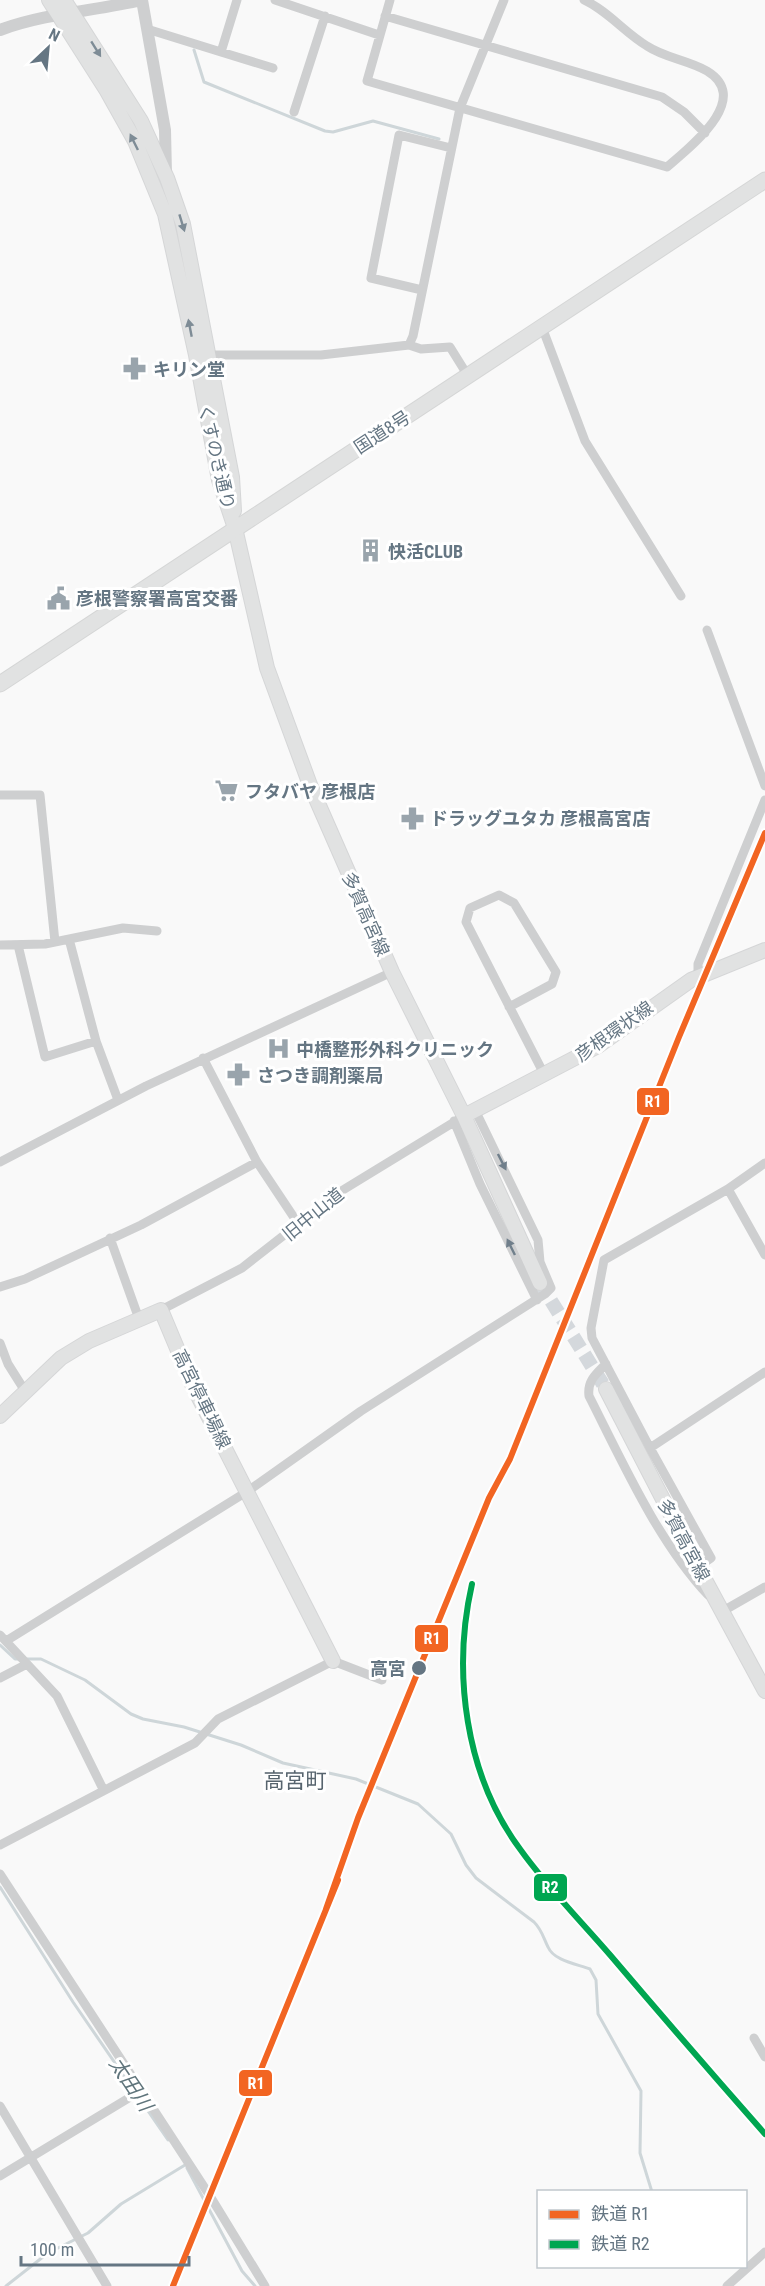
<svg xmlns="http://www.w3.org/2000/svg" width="765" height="2286" viewBox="0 0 765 2286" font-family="'Roboto Condensed','Noto Sans JP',sans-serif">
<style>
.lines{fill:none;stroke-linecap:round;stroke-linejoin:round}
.stream{stroke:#ced6d9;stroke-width:3}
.secondary-tunnel{stroke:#d4d8dc;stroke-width:14;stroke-dasharray:14 7;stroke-linecap:butt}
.secondary-casing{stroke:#d5d6d7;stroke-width:16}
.trunk-casing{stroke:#d5d6d6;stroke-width:17}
.minor{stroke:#cecfd0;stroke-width:9}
.tertiary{stroke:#cecfd0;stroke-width:12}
.secondary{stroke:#e1e2e2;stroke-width:14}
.trunk{stroke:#e1e2e2;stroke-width:15}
.rail-1-casing{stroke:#fff;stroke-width:10}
.rail-2-casing{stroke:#fff;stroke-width:10}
.rail-1{stroke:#f26522;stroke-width:6}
.rail-2{stroke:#00a651;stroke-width:6}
.oneway{fill:#7e8c96}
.oneway2{fill:#707f8b}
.stop-dot{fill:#657683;stroke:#fff;stroke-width:2}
.labels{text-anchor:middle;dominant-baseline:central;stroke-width:6;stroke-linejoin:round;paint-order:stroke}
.poi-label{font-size:18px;font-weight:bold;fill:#657683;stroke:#fff;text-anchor:start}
.street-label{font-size:18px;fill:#657683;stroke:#fff}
.stop-label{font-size:18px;font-weight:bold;fill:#657683;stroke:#fff;text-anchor:end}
.water-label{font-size:20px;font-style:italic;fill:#60757c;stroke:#fff}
.quarter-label{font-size:21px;fill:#57646e;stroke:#fff}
.line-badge{stroke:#fff;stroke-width:2}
.badge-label{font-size:16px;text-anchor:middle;font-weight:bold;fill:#fff}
</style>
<rect width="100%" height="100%" fill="#f9f9f9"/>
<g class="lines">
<path class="stream" d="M194 50 204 82 325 131 333 132 373 121 439 139
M0 1645 15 1659H19
M26 1659H41L85 1680 131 1714 143 1719 184 1727 241 1745 283 1763 356 1779 418 1804 451 1834 466 1865 476 1878 534 1922C542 1930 543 1937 548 1947 554 1961 577 1964 590 1969L596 1980 598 2014 641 2091 640 2153 652 2192
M0 1887 73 2002 168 2140
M187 2168 242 2271 255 2286
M6 2286 48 2253 88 2233 121 2204 185 2165"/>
<path class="secondary-tunnel" d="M540 1283 606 1389"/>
<defs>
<path id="secondary" d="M49 0 107 91 135 141 165 214 196 355 219 480 235 528 267 668 310 785 392 972 464 1116 540 1283
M64 0 141 121 167 178 183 224 232 477 234 511
M464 1116 598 1046 691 980 765 950
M606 1389 698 1567 765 1691
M0 1416 61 1358 89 1341 161 1310 192 1384 333 1661"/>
<path id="trunk" d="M0 684 765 180"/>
</defs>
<use href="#secondary" class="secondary-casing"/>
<use href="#trunk" class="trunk-casing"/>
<path class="minor" d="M237 0 221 52 273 68
M275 0 379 35
M390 0 367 81 667 167C690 147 753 99 707 71 688 60 665 58 647 46 625 33 608 11 584 0
M385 16 662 97 684 112 705 133
M147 29 221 52
M294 112 325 16
M422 290 371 278 399 135 451 148
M542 327 585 441 681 596
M409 345 421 349 450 347 468 376
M204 355H321L409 345 413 336 460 108 504 0
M707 630 765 786
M0 795H40L55 942
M0 945 45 944 123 928 157 931
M18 945 45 1057 96 1041 69 939
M698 977V964L765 800
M509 1007 552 984 556 972 514 903 499 895 470 908 466 922 545 1076
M96 1041 118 1100
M203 1058 257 1162 299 1225
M454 1121 480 1184 537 1300
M0 1162 146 1086 392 972
M728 1189 765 1163
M110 1238 139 1319
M765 1255 728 1189 604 1260 591 1328 592 1338 650 1448 765 1372
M0 1287 25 1279 141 1225 257 1162
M161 1310 242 1268 338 1193 464 1116
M0 1343 8 1364 25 1391
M606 1364C596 1374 587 1381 589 1396 622 1461 658 1542 708 1595
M650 1448 711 1558 698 1567
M723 1611 765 1587
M0 1635 57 1696 103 1789
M6 1641 248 1491 361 1411 545 1294 551 1288 540 1262 538 1240 475 1110
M0 1678 27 1664
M0 1845 195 1743 218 1719 333 1661 382 1680
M0 1874 210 2196 265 2286
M754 2038 765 2057
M0 2106 107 2286
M0 2176 142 2090
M727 2286 765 2252"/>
<path class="tertiary" d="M142 0 165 130 166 174
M0 30C46 13 95 11 142 0"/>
<use href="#secondary" class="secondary"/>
<use href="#trunk" class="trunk"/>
<defs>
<path id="rail-1" d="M326 1909 358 1818 489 1498 510 1459 679 1037 765 833
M173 2286 338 1880"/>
<path id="rail-2" d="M472 1584C452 1672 465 1775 520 1849 547 1887 580 1920 611 1956 662 2016 713 2075 765 2134"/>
</defs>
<use href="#rail-1" class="rail-1-casing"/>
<use href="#rail-2" class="rail-2-casing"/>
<use href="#rail-1" class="rail-1"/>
<use href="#rail-2" class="rail-2"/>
</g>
<defs><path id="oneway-solid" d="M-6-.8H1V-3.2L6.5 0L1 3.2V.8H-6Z" transform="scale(1.5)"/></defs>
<g class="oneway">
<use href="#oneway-solid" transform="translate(96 49) rotate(58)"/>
<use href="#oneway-solid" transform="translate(134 142) rotate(-116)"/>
<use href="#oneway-solid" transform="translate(182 223) rotate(73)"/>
<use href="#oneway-solid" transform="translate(190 328) rotate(-101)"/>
</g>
<g class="oneway2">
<use href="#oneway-solid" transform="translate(502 1162) rotate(63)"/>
<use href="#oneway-solid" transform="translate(511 1247) rotate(-116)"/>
</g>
<defs>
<symbol id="pharmacy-bare" viewBox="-9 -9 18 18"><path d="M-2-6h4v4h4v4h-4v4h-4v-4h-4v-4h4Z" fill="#99a4ac" stroke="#fff" stroke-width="2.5" paint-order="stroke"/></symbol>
<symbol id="building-bare" viewBox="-9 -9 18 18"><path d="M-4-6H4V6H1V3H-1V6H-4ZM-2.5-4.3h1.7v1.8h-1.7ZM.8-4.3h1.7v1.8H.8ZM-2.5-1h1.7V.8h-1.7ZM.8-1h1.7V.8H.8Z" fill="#99a4ac" stroke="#fff" stroke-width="2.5" paint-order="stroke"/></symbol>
<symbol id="civic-bare" viewBox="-9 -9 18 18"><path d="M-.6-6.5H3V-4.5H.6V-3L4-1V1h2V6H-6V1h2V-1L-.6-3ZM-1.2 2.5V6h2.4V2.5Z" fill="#99a4ac" stroke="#fff" stroke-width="2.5" paint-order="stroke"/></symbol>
<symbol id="supermarket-bare" viewBox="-9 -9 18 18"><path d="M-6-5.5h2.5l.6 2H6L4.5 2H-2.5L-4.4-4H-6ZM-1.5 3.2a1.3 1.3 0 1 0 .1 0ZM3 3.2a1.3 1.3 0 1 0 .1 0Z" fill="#99a4ac" stroke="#fff" stroke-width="2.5" paint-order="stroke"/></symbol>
<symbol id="hospital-bare" viewBox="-9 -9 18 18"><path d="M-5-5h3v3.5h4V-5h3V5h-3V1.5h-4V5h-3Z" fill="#99a4ac" stroke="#fff" stroke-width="2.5" paint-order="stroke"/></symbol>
</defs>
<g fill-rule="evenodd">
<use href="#pharmacy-bare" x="118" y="352" width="33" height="33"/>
<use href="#building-bare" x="354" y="534" width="33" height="33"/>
<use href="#civic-bare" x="42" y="582" width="33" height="33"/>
<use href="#supermarket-bare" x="210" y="774" width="33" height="33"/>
<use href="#pharmacy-bare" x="396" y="802" width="33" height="33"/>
<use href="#hospital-bare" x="262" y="1032" width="33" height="33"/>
<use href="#pharmacy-bare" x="222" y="1058" width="33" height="33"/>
</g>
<circle class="stop-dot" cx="419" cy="1668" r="8"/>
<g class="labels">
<g class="poi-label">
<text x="153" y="369">キリン堂</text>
<text x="388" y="551">快活CLUB</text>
<text x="76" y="598">彦根警察署高宮交番</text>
<text x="245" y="791">フタバヤ 彦根店</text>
<text x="430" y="818">ドラッグユタカ 彦根高宮店</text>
<text x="296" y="1049">中橋整形外科クリニック</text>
<text x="257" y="1075">さつき調剤薬局</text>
</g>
<g class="street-label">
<text transform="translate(382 432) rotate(-33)">国道8号</text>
<text transform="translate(217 457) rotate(77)">くすのき通り</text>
<text transform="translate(366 914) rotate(66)">多賀高宮線</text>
<text transform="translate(614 1031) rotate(-35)">彦根環状線</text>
<text transform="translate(313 1214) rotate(-39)">旧中山道</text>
<text transform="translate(202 1399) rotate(64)">高宮停車場線</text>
<text transform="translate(684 1540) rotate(62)">多賀高宮線</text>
</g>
<g class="stop-label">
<text x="406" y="1668">高宮</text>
</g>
<g class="water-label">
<text transform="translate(131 2084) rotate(56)">太田川</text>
</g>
<g class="quarter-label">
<text x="295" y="1781">高宮町</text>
</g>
</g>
<g class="line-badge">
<rect x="636" y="1087" width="34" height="29" rx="6" fill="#f26522"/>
<rect x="414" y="1624" width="35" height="29" rx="6" fill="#f26522"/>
<rect x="533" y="1873" width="35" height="29" rx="6" fill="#00a651"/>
<rect x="238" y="2069" width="35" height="28" rx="6" fill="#f26522"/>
</g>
<g class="badge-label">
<text x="653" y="1107">R1</text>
<text x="432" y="1644">R1</text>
<text x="550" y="1893">R2</text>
<text x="256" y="2089">R1</text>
</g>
<rect x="537" y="2190" width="210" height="78" fill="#ffffff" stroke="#c1c8cd" stroke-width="1.5"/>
<rect x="549" y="2210" width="30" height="9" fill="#f26522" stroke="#c1c8cd" stroke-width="1.5"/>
<text x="591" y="2220" font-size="18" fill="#657683">鉄道 R1</text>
<rect x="549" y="2240" width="30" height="9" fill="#00a651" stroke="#c1c8cd" stroke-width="1.5"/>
<text x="591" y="2250" font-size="18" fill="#657683">鉄道 R2</text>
<g transform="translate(48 48) rotate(26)" stroke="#ffffff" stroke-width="4.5" paint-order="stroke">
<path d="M0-4.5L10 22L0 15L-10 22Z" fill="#657683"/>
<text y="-9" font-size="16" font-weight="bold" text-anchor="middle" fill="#657683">N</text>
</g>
<path d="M21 2256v9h168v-9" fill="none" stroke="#657683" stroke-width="3"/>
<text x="30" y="2256" font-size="18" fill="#657683" stroke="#ffffff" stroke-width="4.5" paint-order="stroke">100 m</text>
</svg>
